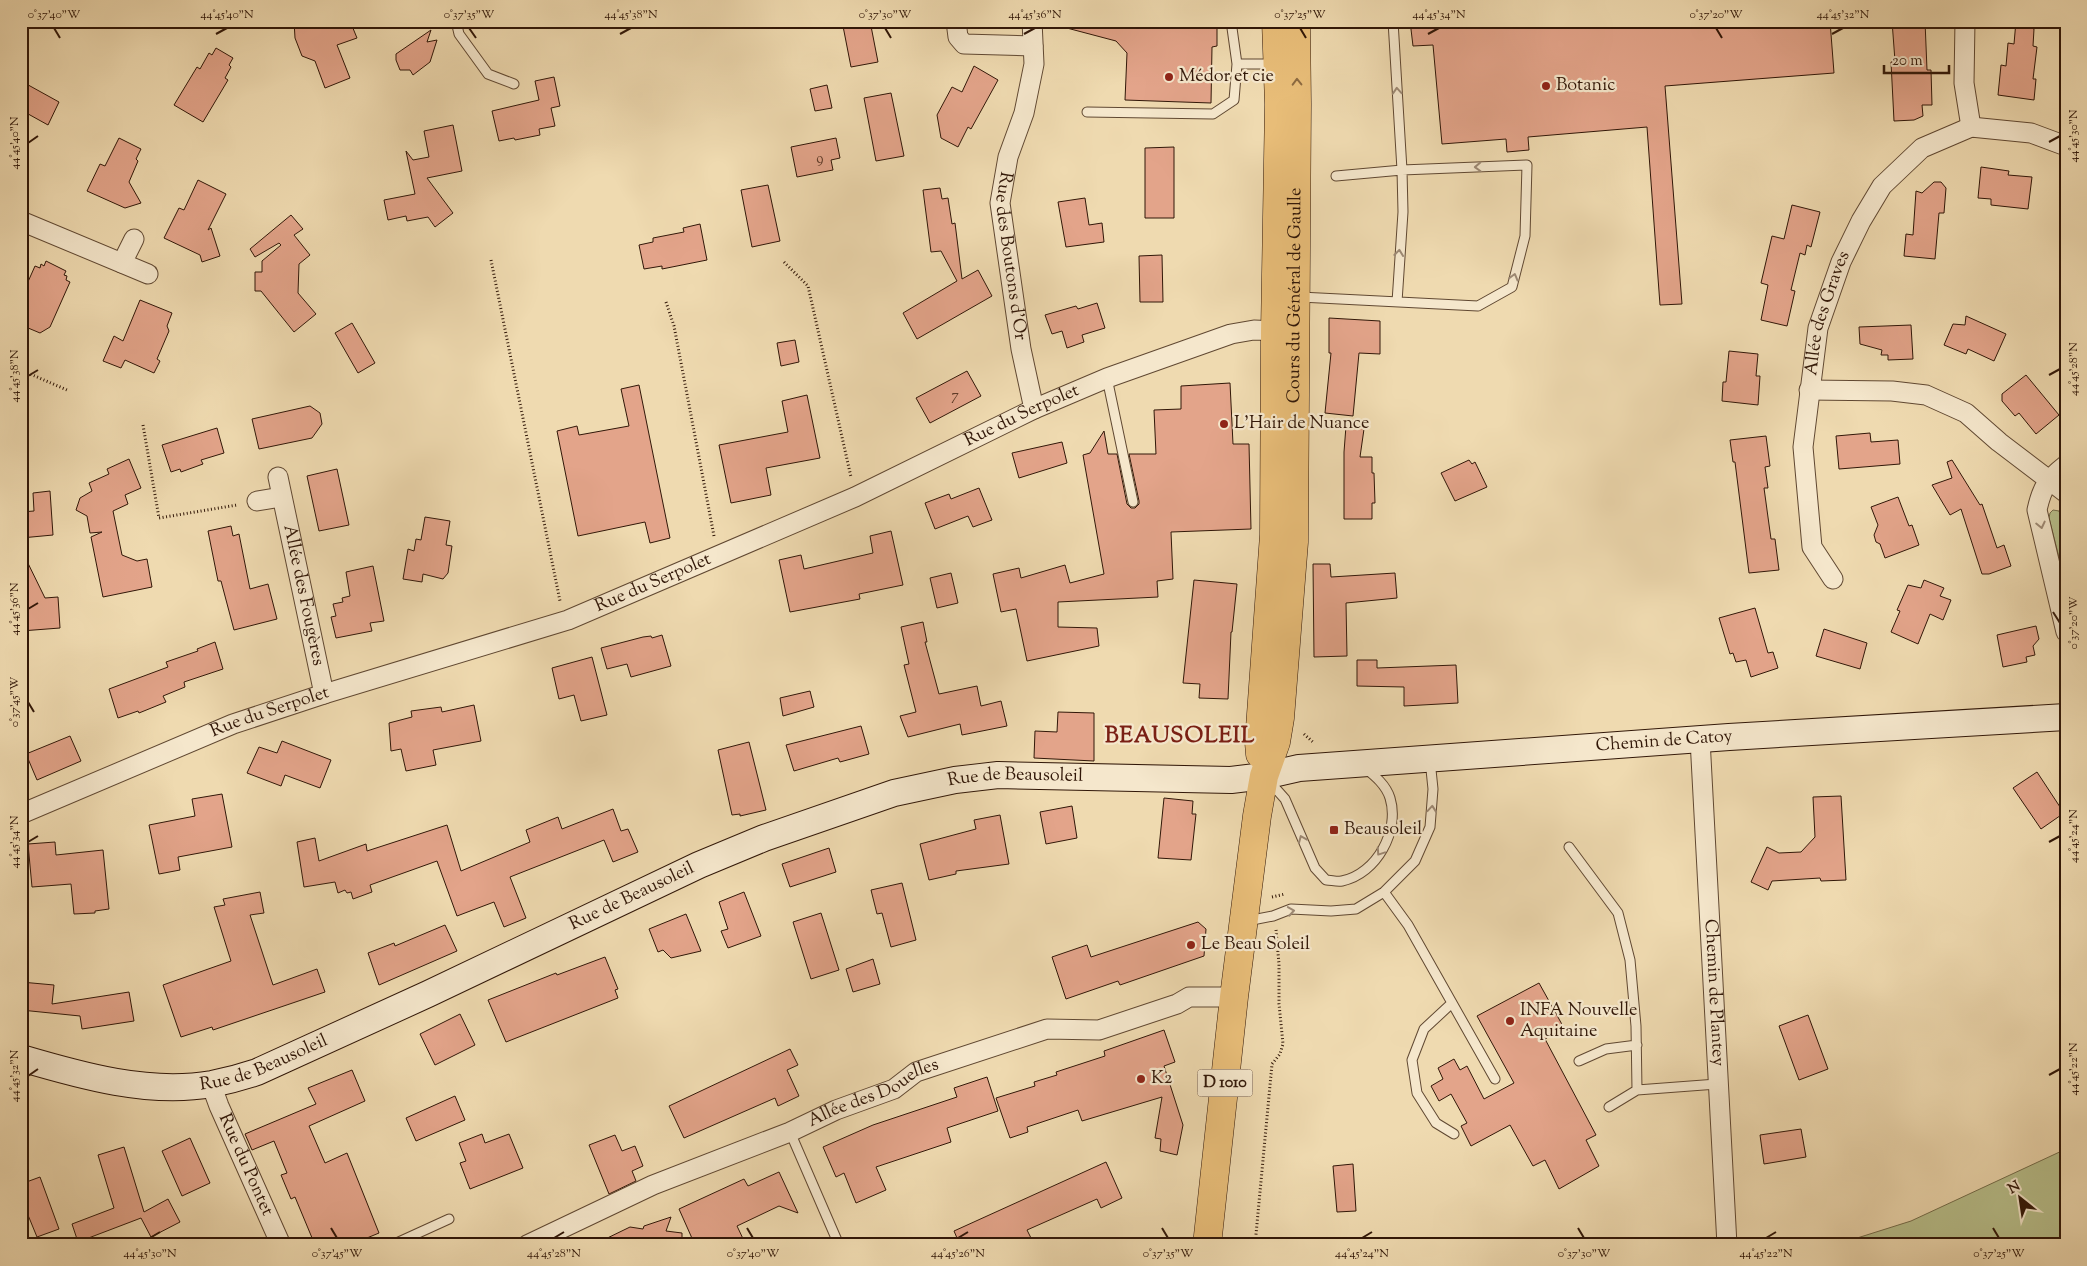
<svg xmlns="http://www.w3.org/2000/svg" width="2087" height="1266" viewBox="0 0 2087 1266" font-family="'Sorts Mill Goudy',serif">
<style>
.green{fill:#b8c08c;stroke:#746c4a}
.building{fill:#e3a48a;stroke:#311708}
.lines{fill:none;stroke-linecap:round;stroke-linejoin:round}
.lane-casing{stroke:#604832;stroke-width:11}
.street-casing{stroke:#604832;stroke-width:21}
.secondary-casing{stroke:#311708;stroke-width:28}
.primary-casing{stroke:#311708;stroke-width:29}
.path{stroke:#311708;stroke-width:3;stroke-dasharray:1 2.5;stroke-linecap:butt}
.lane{stroke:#f5e7cc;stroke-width:9}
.street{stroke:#f5e7cc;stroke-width:19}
.secondary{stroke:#f5e7cc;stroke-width:26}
.primary{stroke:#e8bd78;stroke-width:28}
.oneway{stroke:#8c6a40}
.oneway2{stroke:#9d8974}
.ticks{fill:none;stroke:#311708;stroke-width:2}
.poi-dot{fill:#8f2418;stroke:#f5e7cc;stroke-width:2}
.labels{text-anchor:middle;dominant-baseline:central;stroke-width:4.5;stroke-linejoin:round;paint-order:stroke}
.number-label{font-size:15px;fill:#5e3a28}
.shield{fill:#f5e7cc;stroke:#6c5543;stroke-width:1}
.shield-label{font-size:16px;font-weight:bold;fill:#311708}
.poi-label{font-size:18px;fill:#311708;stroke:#f5e7cc;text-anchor:start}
.street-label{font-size:18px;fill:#311708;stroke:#f5e7cc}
.district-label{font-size:22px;font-weight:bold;letter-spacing:1px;fill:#7a1f14;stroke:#f5e7cc}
.neatline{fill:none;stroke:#311708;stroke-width:2}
.ticks-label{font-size:12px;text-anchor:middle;fill:#311708}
</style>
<rect width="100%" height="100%" fill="#efdab0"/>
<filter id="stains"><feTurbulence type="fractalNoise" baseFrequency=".004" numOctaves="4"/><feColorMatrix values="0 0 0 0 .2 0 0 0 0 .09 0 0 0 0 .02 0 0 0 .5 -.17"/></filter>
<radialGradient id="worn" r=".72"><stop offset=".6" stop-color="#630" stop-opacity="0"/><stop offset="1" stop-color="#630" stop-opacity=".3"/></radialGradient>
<path class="green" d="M2053 510 2059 511 2066 533V585L2049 518 2050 513Z
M2066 1149V1245H1835L1911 1221Z"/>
<path class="building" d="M294 21H350L357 38 337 45 350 78 325 88 315 61 302 56 295 38Z
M842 21H870L878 62 851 67Z
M1064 21H1217V46L1212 47 1211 103 1125 100 1127 53 1116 41 1063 27Z
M1410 21H1830L1834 73 1665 86 1682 304 1660 305 1647 127 1528 137 1529 150 1507 152 1506 139 1442 144 1433 45 1413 46Z
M1892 21H1925L1927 70H1931L1932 105H1922L1923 116 1914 120 1894 121 1891 62 1895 61Z
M2016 21 2034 29 2033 46 2037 47 2033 79H2036L2034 100 1998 95 2001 65 2006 66 2008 43 2014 44Z
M431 30 427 42 437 40 430 62 413 75 410 70H400L396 60V54Z
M216 48 233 58 229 65 231 67 225 78 228 80 203 122 174 105 197 67 200 69 209 53 212 55Z
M974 66 998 80 971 129 968 127 958 147 941 138 937 115 952 87 962 92Z
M554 77 560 106 551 108 555 126 539 129 540 135 515 140 514 138 499 141 492 111 539 100 535 81Z
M21 81 59 102 48 125 21 110Z
M827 85 832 108 815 111 810 89Z
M891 93 904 156 876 161 864 98Z
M453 125 462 171 427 178 453 213 435 227 428 217 407 221 406 216 388 220 384 200 415 194 406 151 413 160 429 157 424 131Z
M119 138 141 149 136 159 138 161 129 182 141 203 125 208 87 191 100 164 105 166Z
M836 138 840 158 831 160 833 170 797 177 791 147Z
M1174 147V218H1145V148Z
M1981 167 2009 171 2008 175 2032 177 2028 209 1991 205V199L1978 198Z
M198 180 226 194 208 230 211 228 220 256 202 262 200 255 164 238 179 208 184 210Z
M1934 182H1941L1946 188 1944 213H1939L1935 259 1904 256 1906 234 1913 235 1916 191 1922 193Z
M768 185 780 241 752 247 741 190Z
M940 188 942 199 948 198 952 224 955 223 962 279 978 270 992 296 917 339 903 313 957 281 941 251 931 252 923 190Z
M1085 198 1089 225 1102 223 1104 242 1066 247 1058 202Z
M1792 205 1820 212 1811 247 1807 245 1805 255 1800 253 1791 290 1795 291 1787 326 1761 320 1768 285 1761 283 1772 236 1784 239Z
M291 215 303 229 294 235 310 255 299 264 298 293 316 314 294 332 261 291H255V272H262V261L281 245 279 243 255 257 250 249Z
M700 224 707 260 662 269V266L644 269 639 245 653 242V238L684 232 683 228Z
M1162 255 1163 302H1140L1139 256Z
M46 261 66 271 64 275 67 276 66 280 70 282 50 327 40 333 21 325V282L27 284 35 266 40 268 41 264 44 266Z
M140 300 172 313 167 326 169 331 157 359 160 361 154 373 125 360 121 368 103 361 114 336 123 341Z
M1097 303 1105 328 1082 335 1084 342 1067 348 1062 331 1052 334 1045 315 1076 306 1078 309Z
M1966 316 2006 334 1994 361 1968 349 1966 354 1944 345 1953 324 1965 325Z
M1329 318 1380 321V354L1359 353 1353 416 1325 413 1331 353H1329Z
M352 323 375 363 358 373 335 333Z
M1911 325 1913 359 1888 360V355H1881L1882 350 1860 344 1859 327Z
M795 340 799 362 781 366 777 343Z
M1729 351 1758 354 1756 376H1760L1758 405 1722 401 1723 382H1726Z
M967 371 981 396 930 423 916 398Z
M2026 375 2059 415 2036 434 2019 413 2015 416 2002 401V394Z
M1230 383 1233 444H1249L1251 529 1171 532 1173 579 1157 581 1158 597 1058 602V627L1097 628 1099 646 1027 661 1016 609 1001 612 993 574 1019 568 1021 578 1065 565 1070 583 1104 574 1083 455 1090 453 1104 431 1108 454H1117L1127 504 1131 508H1135L1139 504V501L1129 454H1156L1154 410 1181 409V386Z
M639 385 670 538 650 543 645 522 578 536 557 431 577 426 579 435 629 426 621 389Z
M807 395 820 458 766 468 771 495 731 503 719 445 788 432 782 401Z
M310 406 320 413 322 424 312 438 259 449 252 419Z
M1346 426 1364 429 1360 457H1372V473H1374L1375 503H1372V519H1344V452Z
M217 428 224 453 201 460 203 464 181 472 180 469 171 472 162 445Z
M1870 433 1871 442 1898 440 1900 464 1839 469 1836 436Z
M1766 436 1770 466 1765 467 1768 488H1764L1771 539H1775L1779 570 1749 573 1735 462H1733L1730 440Z
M1062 442 1067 463 1019 478 1012 453Z
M129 459 141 488 125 495 128 504 113 511 122 555 137 561 147 559 152 587 103 597 91 537 102 532 90 533 87 516 76 510 80 498 92 491 89 483 109 474 107 469Z
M1469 460 1472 464 1475 462 1487 487 1455 501 1441 473Z
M1952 460 1980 505 1982 504 1997 548 2004 545 2011 566 1989 574H1982L1961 509 1950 515 1932 485 1952 478 1947 462Z
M337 469 349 525 319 531 307 476Z
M979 488 992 520 973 527 968 516 935 529 925 503 949 494 951 499Z
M50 491 53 535 21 538V512L34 511 33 493Z
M1898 497 1909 526 1912 525 1919 545 1885 558 1880 544 1876 542 1874 535 1878 525 1871 507Z
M425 517 450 521 446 545 452 546 448 573 443 579 423 574 422 582 403 579 408 549 414 551 416 539 421 540Z
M231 526 233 536 239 534 250 589 268 584 277 619 234 630 221 581H218L208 531Z
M891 531 903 585 859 594 860 599 790 612 779 560 801 555 804 569 873 553 870 536Z
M21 549 45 598 58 597 60 628 21 631Z
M1313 564H1330L1331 577 1395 573 1397 598 1346 603 1347 656 1314 657Z
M373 566 384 621 370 623 372 631 336 638 331 617 336 616 333 604 343 602 342 598 350 596 346 572Z
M951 573 958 603 937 608 930 578Z
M1194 580 1237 584 1232 632H1231L1228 699 1199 698 1200 684 1183 683Z
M1924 580 1944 588 1940 596 1951 600 1943 620 1930 614 1918 644 1891 632 1900 611 1897 610 1908 585 1921 588Z
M1755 608 1768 653 1773 652 1778 668 1751 677 1746 660 1736 662 1733 653 1730 654 1719 618Z
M923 622 927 642H925L939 694 977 686 981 706 1001 701 1007 726 962 735 960 724 908 737 900 716 916 712 904 665 909 664 901 627Z
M2036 626 2039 639 2033 646 2035 655 2026 657 2027 662 2003 667 1997 635Z
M1824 629 1867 643 1860 669 1816 656Z
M662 635 671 666 631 677 627 664 607 669 601 648 643 637 651 636 652 638Z
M215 642 223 669 184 682 185 687 163 696 166 702 139 713 138 711 118 718 109 689 168 667 166 662 198 651 197 649Z
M592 657 607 715 581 721 574 695 559 699 552 668Z
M1357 660H1377V668L1456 665 1458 703 1404 706V687L1357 686Z
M810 691 814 707 783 716 780 698Z
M474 705 481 741 433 750 436 765 406 771 401 749 391 751 389 723 412 717 411 711 441 707 442 712Z
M1058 712 1094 713V761L1034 758 1035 731 1057 732Z
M861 726 869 754 840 762 838 758 794 771 786 745Z
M70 736 81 761 37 780 26 754Z
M282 741 331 760 320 788 285 775 281 786 247 773 259 747 277 753Z
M749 742 766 810 740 816V814L732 815 718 750Z
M2037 772 2064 813 2041 829 2013 788Z
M222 794 232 847 178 857 180 870 159 874 149 825 195 816 192 799Z
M1841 796 1846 880 1821 881 1820 878 1772 881 1768 890 1751 882 1767 847 1779 853 1801 852 1815 837 1813 797Z
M1164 798 1193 801 1192 814H1196L1191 860 1158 858Z
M1072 806 1077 838 1046 844 1040 812Z
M613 809 621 831 628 829 638 852 613 862 604 840 510 877 526 918 504 927 494 902 457 916 437 861 370 885 372 892 353 899 351 892 347 893 345 890 338 893 335 882 304 887 297 842 315 838 319 861 366 844 367 851 447 825 461 871 530 842 526 830 558 817 562 829Z
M1000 815 1009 864 956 871V874L929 880 920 844 976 829 974 820Z
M55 842 56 855 103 850 109 909 95 911V913L74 914 71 884 32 887 28 844Z
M829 848 836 872 790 887 782 864Z
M902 883 916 940 891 947 882 913 877 914 871 890Z
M260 892 264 913 250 915 273 985 317 969 325 992 213 1030 212 1027 181 1037 163 985 231 961 214 907 225 905 223 899Z
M744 892 761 936 728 948 721 931 728 929 719 902Z
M821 913 839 970 811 979 793 922Z
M686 914 701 951 671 958 663 950 658 952 649 929Z
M1198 922 1206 929 1204 956 1120 985 1118 981 1066 999 1052 957 1087 945 1091 957Z
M445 925 457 951 379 985 368 953 394 943 395 946Z
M605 957 618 989 615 990 618 998 506 1042 488 1000 556 973 557 975Z
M873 959 880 984 853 992 846 969Z
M21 982 54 985 52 1004 129 992 134 1021 82 1029 80 1016 21 1010Z
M1539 983 1564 1028 1545 1039 1596 1135 1586 1140 1599 1166 1559 1189 1545 1160 1533 1166 1510 1125 1471 1146 1461 1126 1467 1123 1451 1094 1439 1101 1431 1086 1443 1079 1438 1068 1454 1059 1460 1070 1467 1066 1484 1099 1514 1083 1477 1016Z
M460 1014 475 1045 435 1065 420 1034Z
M1808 1015 1828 1069 1799 1080 1779 1026Z
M1164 1030 1175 1062 1164 1066 1183 1125 1177 1155 1160 1151 1161 1139 1155 1138 1162 1097 1082 1121 1078 1110 1027 1127 1028 1132 1010 1138 996 1098 1035 1086 1034 1082 1057 1075 1056 1072 1105 1056 1104 1051Z
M790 1049 798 1065 787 1070 799 1096 778 1106 775 1098 684 1138 669 1106Z
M352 1070 365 1101 309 1126 325 1163 347 1153 379 1233 350 1245H315L295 1197 291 1199 281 1175 287 1173 274 1141 252 1150 245 1134 316 1104 308 1088Z
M987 1077 998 1111 947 1128 951 1142 876 1167 886 1190 856 1203 844 1173 836 1177 823 1147 873 1125 957 1097 954 1088Z
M455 1096 465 1120 416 1141 406 1118Z
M1801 1129 1806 1157 1764 1164 1760 1135Z
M482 1134 485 1143 509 1134 523 1168 470 1189 460 1163 466 1161 459 1143Z
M615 1135 622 1151 635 1146 643 1166 632 1171 636 1181 609 1194 589 1145Z
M190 1138 210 1183 182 1196 162 1151Z
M124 1147 144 1212 168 1199 180 1222 151 1237 141 1218 78 1242 72 1224 114 1208 98 1155Z
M1106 1162 1122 1198 1101 1208 1097 1199 1027 1230 1032 1240 1021 1245H960L954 1231Z
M1353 1164 1356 1211 1337 1212 1333 1166Z
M779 1172 798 1213 779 1206 737 1226 746 1245H695L679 1209 744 1179 748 1186Z
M40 1177 59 1229 37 1237 21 1198V1184Z
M671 1217 666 1231 682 1233V1245H593L630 1227 643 1229 644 1226Z"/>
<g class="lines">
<defs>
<path id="lane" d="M456 21 459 34 488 74 514 84
M1231 21 1237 64H1276
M1393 21 1402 170 1403 212 1397 302
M1087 112 1213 114 1234 100 1237 64
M1300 297 1478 306 1512 287 1525 236 1527 165 1402 170 1336 176
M1107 378 1133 502
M1269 781 1285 799 1315 868 1326 880C1331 880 1337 882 1342 881 1377 874 1400 830 1390 798 1386 785 1375 776 1365 768
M1569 847 1618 913 1630 960 1636 1026 1637 1090 1717 1084
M1384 892 1408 925 1495 1079
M1247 921 1273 916 1291 909 1331 911 1356 909 1384 892 1415 861 1430 827 1433 789 1430 760
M1452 1003 1424 1029 1412 1060 1417 1093 1436 1123 1454 1134
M1579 1061 1606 1049 1637 1045
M1609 1107 1637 1090
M790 1132 839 1245
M392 1245 449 1219"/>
<g id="street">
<path d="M956 21 958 37 964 44 1033 46"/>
<path id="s1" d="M1032 21 1034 64 1024 113 1008 157 1000 203 1021 349 1034 409"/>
<path d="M1965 21 1964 83 1971 127"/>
<path d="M21 221 148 274"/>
<path d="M122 263 134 239"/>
<path d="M1809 390 1892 391 1926 395 1966 413 1999 442 2066 493"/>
<path d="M2066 465C2047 480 2042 487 2037 510L2066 632"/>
<path id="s2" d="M278 477 324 694"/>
<path d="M257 501 281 497"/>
<path id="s3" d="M1833 579 1812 547 1803 447 1818 328 1841 262 1861 221 1882 186 1922 148 1971 127 2031 133 2066 146"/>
<path id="s4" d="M1700 739 1727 1245"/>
<path id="s5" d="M21 814 233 724 324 694 568 620 855 497 1034 409 1107 378 1231 334 1254 330 1275 331"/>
<path id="s6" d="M211 1084 219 1106 281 1245"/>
<path id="s7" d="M527 1245 653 1185 790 1132 836 1110 894 1089 916 1072 1047 1029 1099 1030 1177 1004 1189 997H1234"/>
</g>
<g id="secondary">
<path id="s8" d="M21 1058C82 1076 149 1095 212 1084 227 1081 242 1077 257 1072L428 994 699 865 764 838 894 793 955 780 998 775 1231 780 1264 776 1299 768 1729 737 2066 717"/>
</g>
<g id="primary">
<path d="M1260 754 1259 742 1274 535 1275 331 1279 104 1276 21"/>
<path id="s9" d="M1207 1245 1234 997 1257 816 1264 776 1276 742 1280 718 1294 542 1297 104 1296 21"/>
</g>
</defs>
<use href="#lane" class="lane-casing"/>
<use href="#street" class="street-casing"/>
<use href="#secondary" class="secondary-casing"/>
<use href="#primary" class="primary-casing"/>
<path class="path" d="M491 260 560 601
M784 262 808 286 851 477
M666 302 674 326 714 536
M21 370 67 390
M143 425 159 518 237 505
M1304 734 1314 743
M1272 897 1285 894
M1255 1245 1272 1064 1280 1054 1283 1044 1279 1004V964L1276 930"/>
<use href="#lane" class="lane"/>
<use href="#street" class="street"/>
<use href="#secondary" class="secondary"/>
<use href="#primary" class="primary"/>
</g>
<defs><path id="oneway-chevron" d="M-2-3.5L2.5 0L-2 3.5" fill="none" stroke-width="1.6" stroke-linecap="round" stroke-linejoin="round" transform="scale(1.25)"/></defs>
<use class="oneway" href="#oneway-chevron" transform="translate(1297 82) rotate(-91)"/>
<g class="oneway2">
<use href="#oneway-chevron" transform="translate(1397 91) rotate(-94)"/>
<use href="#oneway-chevron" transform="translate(1478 167) rotate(178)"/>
<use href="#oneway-chevron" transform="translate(1399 253) rotate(-84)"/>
<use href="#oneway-chevron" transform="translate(1514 277) rotate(-75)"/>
<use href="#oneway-chevron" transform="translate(2041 525) rotate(77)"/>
<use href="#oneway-chevron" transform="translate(1432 809) rotate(-85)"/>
<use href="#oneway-chevron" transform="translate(1302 839) rotate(-113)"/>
<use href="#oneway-chevron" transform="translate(1380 852) rotate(124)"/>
<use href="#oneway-chevron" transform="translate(1291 911) rotate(-9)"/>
</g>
<path class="ticks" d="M54 28 60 38M469 28 476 38M885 28 891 38M1300 28 1306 38M1716 28 1722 38M216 34 227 28M620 34 631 28M1024 34 1035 28M1428 34 1439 28M1832 34 1843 28M2049 142 2060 136M28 143 38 136M2049 375 2060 369M28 376 38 370M28 609 38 603M2053 612 2060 623M28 702 34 712M28 842 38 836M2049 842 2060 836M2049 1075 2060 1069M28 1076 38 1069M331 1228 337 1238M747 1228 753 1238M1162 1228 1168 1238M1578 1228 1584 1238M1993 1228 1999 1238M150 1238 160 1232M554 1238 564 1232M958 1238 968 1232M1362 1238 1372 1232M1766 1238 1776 1232"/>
<g class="poi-dot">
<circle cx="1169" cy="77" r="5"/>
<circle cx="1546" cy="86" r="5"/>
<circle cx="1224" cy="424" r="5"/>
<rect x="1329" y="825" width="10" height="10" rx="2.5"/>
<circle cx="1191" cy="945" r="5"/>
<circle cx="1510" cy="1021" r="5"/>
<circle cx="1141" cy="1079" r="5"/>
</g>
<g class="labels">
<g class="number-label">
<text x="820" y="159">9</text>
<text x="955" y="396">7</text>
</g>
<rect class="shield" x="1197.5" y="1069.5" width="55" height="27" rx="4"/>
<g class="shield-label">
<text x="1225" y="1083">D 1010</text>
</g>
<g class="poi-label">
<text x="1179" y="77">Médor et cie</text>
<text x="1556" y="86">Botanic</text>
<text x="1234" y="424">L'Hair de Nuance</text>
<text x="1344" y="830">Beausoleil</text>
<text x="1201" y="945">Le Beau Soleil</text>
<text x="1520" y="1011">INFA Nouvelle<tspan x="1520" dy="21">Aquitaine</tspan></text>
<text x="1151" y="1079">K2</text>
</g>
<g class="street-label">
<text stroke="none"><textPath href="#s1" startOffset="240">Rue des Boutons d'Or</textPath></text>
<text stroke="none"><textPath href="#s9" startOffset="956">Cours du Général de Gaulle</textPath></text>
<text stroke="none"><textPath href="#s3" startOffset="275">Allée des Graves</textPath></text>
<text stroke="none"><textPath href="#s5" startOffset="1079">Rue du Serpolet</textPath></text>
<text stroke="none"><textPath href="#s5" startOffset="674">Rue du Serpolet</textPath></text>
<text stroke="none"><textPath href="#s2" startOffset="121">Allée des Fougères</textPath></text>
<text stroke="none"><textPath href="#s5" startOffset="269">Rue du Serpolet</textPath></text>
<text stroke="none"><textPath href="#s8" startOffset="1711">Chemin de Catoy</textPath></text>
<text stroke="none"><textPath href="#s8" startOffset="1060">Rue de Beausoleil</textPath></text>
<text stroke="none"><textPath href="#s8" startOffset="655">Rue de Beausoleil</textPath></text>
<text stroke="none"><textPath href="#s4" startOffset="254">Chemin de Plantey</textPath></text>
<text stroke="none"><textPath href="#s8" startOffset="250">Rue de Beausoleil</textPath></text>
<text stroke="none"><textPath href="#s7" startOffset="379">Allée des Douelles</textPath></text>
<text stroke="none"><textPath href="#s6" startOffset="88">Rue du Pontet</textPath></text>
</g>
<g class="district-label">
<text x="1180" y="737">BEAUSOLEIL</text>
</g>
</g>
<rect width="2087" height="1266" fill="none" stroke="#efdab0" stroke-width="55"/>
<g transform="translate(2020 1198) rotate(330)" stroke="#f5e7cc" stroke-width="4" paint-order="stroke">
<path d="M0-4L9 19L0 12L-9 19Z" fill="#311708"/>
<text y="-8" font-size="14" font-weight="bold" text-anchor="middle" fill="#311708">N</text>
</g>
<path d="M1884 65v8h65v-8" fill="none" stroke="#311708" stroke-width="2.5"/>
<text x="1892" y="65" font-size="15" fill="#311708" stroke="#f5e7cc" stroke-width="4" paint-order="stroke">20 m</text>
<rect x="28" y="28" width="2032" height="1210" class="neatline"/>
<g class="ticks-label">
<text x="54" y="18">0°37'40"W</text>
<text x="227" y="18">44°45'40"N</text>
<text x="469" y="18">0°37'35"W</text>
<text x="631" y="18">44°45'38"N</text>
<text x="885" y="18">0°37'30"W</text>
<text x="1035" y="18">44°45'36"N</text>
<text x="1300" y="18">0°37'25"W</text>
<text x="1439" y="18">44°45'34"N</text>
<text x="1716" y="18">0°37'20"W</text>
<text x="1843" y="18">44°45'32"N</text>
<text transform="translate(2073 136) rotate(-90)" y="4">44°45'30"N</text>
<text transform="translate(14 143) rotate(-90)" y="4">44°45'40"N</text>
<text transform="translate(2073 369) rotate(-90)" y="4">44°45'28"N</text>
<text transform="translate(14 376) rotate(-90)" y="4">44°45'38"N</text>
<text transform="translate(14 609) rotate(-90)" y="4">44°45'36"N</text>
<text transform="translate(2073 623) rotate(-90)" y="4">0°37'20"W</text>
<text transform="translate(14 702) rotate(-90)" y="4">0°37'45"W</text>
<text transform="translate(2073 836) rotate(-90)" y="4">44°45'24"N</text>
<text transform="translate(14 842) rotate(-90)" y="4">44°45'34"N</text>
<text transform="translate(2073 1069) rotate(-90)" y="4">44°45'22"N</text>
<text transform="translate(14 1076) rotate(-90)" y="4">44°45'32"N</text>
<text x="150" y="1257">44°45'30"N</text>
<text x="337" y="1257">0°37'45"W</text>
<text x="554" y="1257">44°45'28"N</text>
<text x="753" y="1257">0°37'40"W</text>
<text x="958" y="1257">44°45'26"N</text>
<text x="1168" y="1257">0°37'35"W</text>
<text x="1362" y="1257">44°45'24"N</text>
<text x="1584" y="1257">0°37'30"W</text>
<text x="1766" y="1257">44°45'22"N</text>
<text x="1999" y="1257">0°37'25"W</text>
</g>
<rect width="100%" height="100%" filter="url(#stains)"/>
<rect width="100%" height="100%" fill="url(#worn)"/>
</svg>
